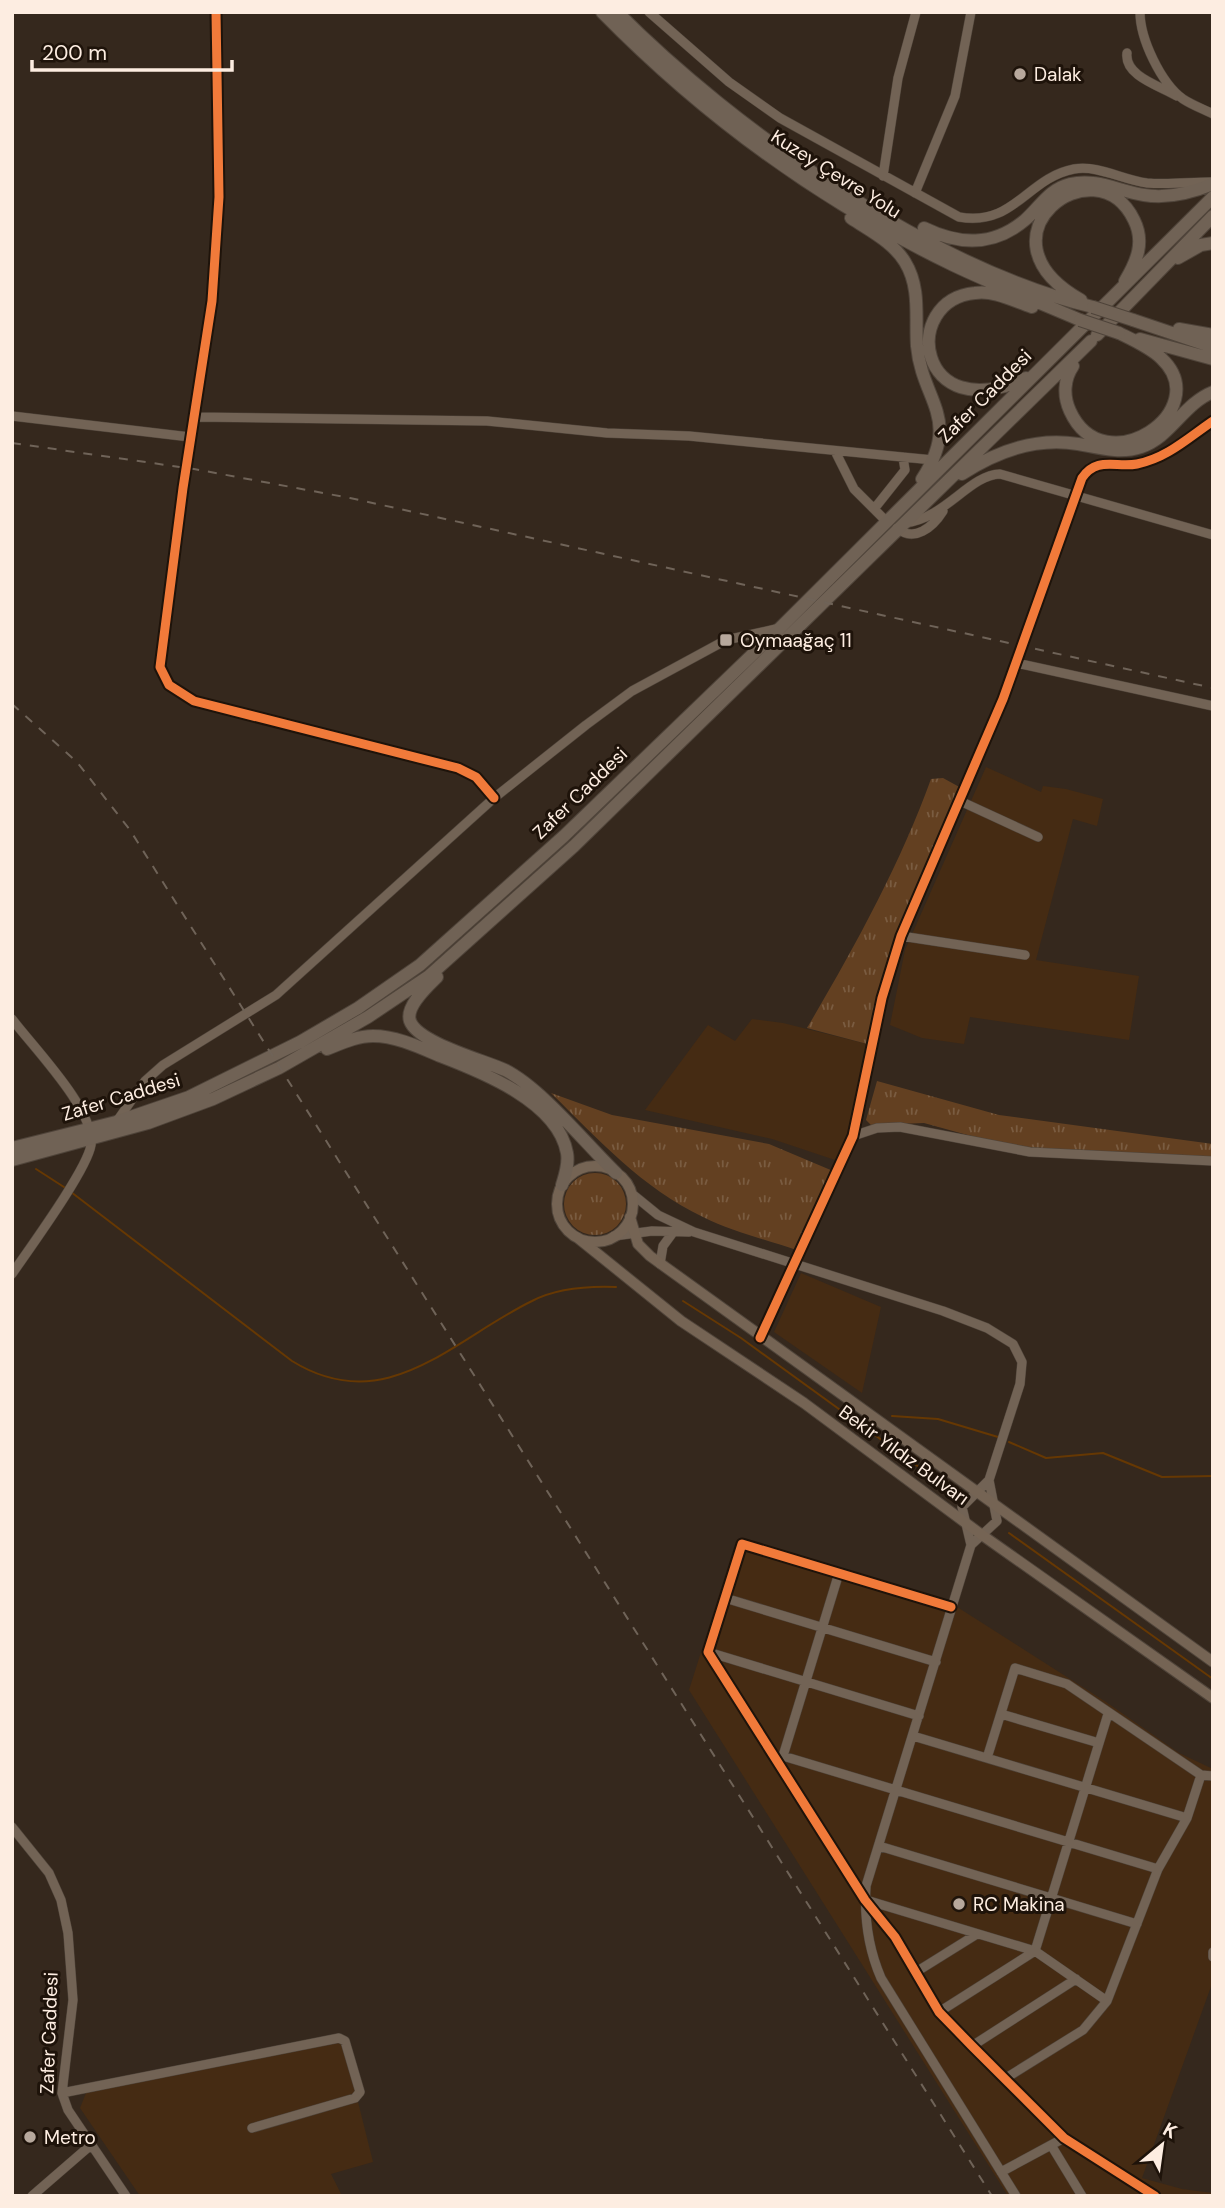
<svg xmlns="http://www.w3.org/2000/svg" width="1225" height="2208" viewBox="0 0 1225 2208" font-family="'DM Sans',sans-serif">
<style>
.built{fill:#452b13}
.grass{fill:url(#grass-tufts)}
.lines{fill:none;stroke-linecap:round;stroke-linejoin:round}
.stream{stroke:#663803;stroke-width:2}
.minor-casing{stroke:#4f443a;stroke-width:10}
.major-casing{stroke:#4f443a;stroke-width:12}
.highway-casing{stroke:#4f443a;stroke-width:14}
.minor{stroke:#726355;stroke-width:9}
.major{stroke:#756454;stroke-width:10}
.highway{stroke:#706255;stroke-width:12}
.rail{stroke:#6f6358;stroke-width:2;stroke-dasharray:9 9;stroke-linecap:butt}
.highway-bridge-casing{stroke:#4f443a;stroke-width:14;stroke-linecap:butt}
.highway-bridge{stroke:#706255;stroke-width:12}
.cycleway-casing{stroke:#1e130a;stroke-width:13}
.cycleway{stroke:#f17a3a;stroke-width:9}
.poi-dot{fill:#b7a89c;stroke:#1e130a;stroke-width:2.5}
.labels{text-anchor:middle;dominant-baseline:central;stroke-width:6;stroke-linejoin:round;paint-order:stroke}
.poi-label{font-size:19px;fill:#fdede1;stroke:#1e130a;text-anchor:start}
.street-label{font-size:19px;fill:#fdede1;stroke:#1e130a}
</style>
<defs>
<pattern id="grass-tufts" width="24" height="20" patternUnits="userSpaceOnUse" patternTransform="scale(1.75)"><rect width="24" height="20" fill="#634021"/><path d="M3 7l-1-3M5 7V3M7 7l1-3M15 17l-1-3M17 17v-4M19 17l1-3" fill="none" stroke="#7a5c41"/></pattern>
</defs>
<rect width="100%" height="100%" fill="#35281d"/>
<path class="built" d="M986 767 1041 792 1043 786 1066 789 1103 799 1097 826 1073 819 1036 960 1139 976 1129 1040 970 1017 964 1044 922 1038 890 1025 905 950Z
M752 1019 783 1023 871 1045 850 1140 838 1161 772 1139 645 1110 708 1025 735 1041Z
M801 1273 881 1307 862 1393 774 1332Z
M737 1539 943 1598 1106 1702 1179 1753 1213 1769V1981L1142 2178 1182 2189 1213 2193V2196H1008L689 1690Z
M338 2042 344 2046 373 2162 331 2174 342 2196H140L80 2108 86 2093Z"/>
<path class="grass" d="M943 778 963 789 920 887 871 1045 807 1028C852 952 901 863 931 779Z
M877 1081 999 1115 1213 1144V1163L1073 1156 982 1139 924 1123 871 1125 866 1120Z
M551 1093 612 1115 769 1144 833 1171 799 1251C768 1240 733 1232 703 1217 642 1188 599 1140 551 1093Z
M564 1204a31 31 0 1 1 62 0a31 31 0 1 1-62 0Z"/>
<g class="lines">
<path class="stream" d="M36 1169 67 1189
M71 1192 292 1361C386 1419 452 1340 532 1301 557 1288 589 1286 616 1287
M683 1301 741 1338 952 1491
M892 1416 938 1419 998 1437
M1009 1442 1046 1458 1103 1453 1162 1477 1213 1476
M1009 1533 1213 1679"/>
<defs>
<path id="minor" d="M216 12 219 197 212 301 183 488 160 667 169 685 194 701 458 768 476 777 494 798
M649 12 729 82 780 118 959 217C1014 227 1027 178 1074 169 1099 165 1122 180 1147 183 1168 185 1190 182 1211 182
M1140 12C1140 39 1161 83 1183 99 1192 105 1203 109 1213 114
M1127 53C1124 76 1160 86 1177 96
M883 176 898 78 916 12
M915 193 955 96 971 12
M12 416 190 437
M194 417 487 421 607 433 689 436 933 460
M835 451 854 489 886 521
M874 509 905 470 903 457
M905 523C946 518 969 475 1000 474L1213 535
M897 528C914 543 933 527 943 511
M1016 663 1213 706
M960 801 1038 837
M901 936 1025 955
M12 1019C33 1047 96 1111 91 1145 87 1170 29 1249 12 1274
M117 1121 145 1081 163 1065 276 995 494 798 586 725 632 691 726 640 780 628
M853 1136 877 1128 900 1127 1030 1152 1213 1161
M631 1193 658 1215 694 1232 943 1311 987 1328 1013 1344 1022 1362 1020 1384 989 1480 962 1507 971 1545
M614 1236 652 1231 689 1232
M660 1264 663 1246 674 1231
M760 1338 853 1136 882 998 901 936 1003 699 1082 478C1097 456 1116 468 1137 464 1167 458 1188 438 1213 421
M989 1480 997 1521 971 1545 866 1886C864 1919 868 1948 881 1978L1016 2196
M725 1598 936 1662
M951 1607 742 1544 708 1652 865 1900 895 1937 939 2012 972 2046 1064 2138 1155 2196
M708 1652 919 1716
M1001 1714 1099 1743
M913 1736 1187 1818
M783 1756 839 1573
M987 1758 1015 1668 1067 1684 1201 1775 1213 1776
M776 1759 783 1756 1158 1869
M12 1827 49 1873 61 1900 68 1933 73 2000 62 2093 68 2110 126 2196
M879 1846 1137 1924
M866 1900 1035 1951 1107 2001
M1213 1952V1957
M916 1972 977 1934
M939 2012 1035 1951 1108 1714
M972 2046 1076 1979
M1006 2078 1083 2030 1107 2001 1158 1869 1187 1818 1201 1775
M62 2093 339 2038 345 2041 360 2092 355 2098 252 2128
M1051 2145 1082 2196
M1001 2172 1064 2138
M32 2196 92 2144"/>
<path id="major" d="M557 1204a38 38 0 1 1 76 0a38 38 0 1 1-76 0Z
M630 1217 638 1244 650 1256 1213 1662
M578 1238 681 1321 804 1403 982 1535 1213 1698"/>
<path id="highway" d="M602 12C704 116 822 202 953 265 995 285 1038 302 1080 320
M617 12C734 130 931 268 1093 307
M851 218C870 231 893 242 905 262 921 288 915 318 917 346 922 401 962 418 922 479
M924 228C959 245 993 247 1025 220 1040 207 1049 189 1070 184 1097 178 1118 191 1144 195 1168 199 1191 193 1213 184
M1178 258 1201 245 1213 243
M1081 300C969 237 1096 141 1134 220 1145 242 1137 261 1125 281
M1133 320 1213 347
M1179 329 1213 335
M1097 335 1213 216
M1140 339 1213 359
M1073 366C1064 379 1063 396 1070 411 1104 486 1217 410 1161 358 1149 347 1133 340 1119 333
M1026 378C916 429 900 300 975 293 994 290 1014 301 1032 307
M962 474C997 451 1035 437 1078 444 1100 448 1120 454 1141 447 1171 437 1183 404 1213 392
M437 977C428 986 405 1006 410 1021 418 1043 483 1060 505 1070 542 1089 585 1143 616 1173
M327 1049C342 1043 357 1036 373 1036 396 1036 419 1047 440 1056 482 1072 558 1102 567 1153 569 1164 565 1175 562 1185
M12 1148 116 1122 189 1097 300 1042 358 1008 420 965 564 836 780 628 1213 197
M12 1160 148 1123 213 1099 279 1068 368 1017 429 976 574 846 1091 341"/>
</defs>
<use href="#minor" class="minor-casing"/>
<use href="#major" class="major-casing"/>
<use href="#highway" class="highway-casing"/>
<use href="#minor" class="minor"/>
<use href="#major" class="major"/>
<use href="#highway" class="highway"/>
<path class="rail" d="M12 443 194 469 350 498 1213 688
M12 704 77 762 130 830 992 2196"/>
<defs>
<path id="highway-bridge" d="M1093 307 1133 320
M1080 320 1119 333"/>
</defs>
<use href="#highway-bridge" class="highway-bridge-casing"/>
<use href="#highway-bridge" class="highway-bridge"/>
<defs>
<path id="cycleway" d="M216 12 219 197 212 301 183 488 160 667 169 685 194 701 458 768 476 777 494 798
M760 1338 853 1136 882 998 901 936 1003 699 1082 478C1097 456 1116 468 1137 464 1167 458 1188 438 1213 421
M951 1607 742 1544 708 1652 865 1900 895 1937 939 2012 972 2046 1064 2138 1155 2196"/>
</defs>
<use href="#cycleway" class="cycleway-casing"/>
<use href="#cycleway" class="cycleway"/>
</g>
<g class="poi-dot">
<circle cx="1020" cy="74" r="7"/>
<rect x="719" y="633" width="14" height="14" rx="3.5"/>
<circle cx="959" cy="1904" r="7"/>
<circle cx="30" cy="2137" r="7"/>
</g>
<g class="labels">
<g class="poi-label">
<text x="1034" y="74">Dalak</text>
<text x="740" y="640">Oymaağaç 11</text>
<text x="973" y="1904">RC Makina</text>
<text x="44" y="2137">Metro</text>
</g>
<g class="street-label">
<text transform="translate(836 174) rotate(32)">Kuzey Çevre Yolu</text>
<text transform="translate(985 396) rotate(-45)">Zafer Caddesi</text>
<text transform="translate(580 793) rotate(-44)">Zafer Caddesi</text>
<text transform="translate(121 1097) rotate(-17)">Zafer Caddesi</text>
<text transform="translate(904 1455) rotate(36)">Bekir Yıldız Bulvarı</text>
<text transform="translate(49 2033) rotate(-88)">Zafer Caddesi</text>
</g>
</g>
<rect width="1225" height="2208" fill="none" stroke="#fdede1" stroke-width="28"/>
<g transform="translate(1162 2145) rotate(29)" stroke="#1e130a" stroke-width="5" paint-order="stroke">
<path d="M0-5L12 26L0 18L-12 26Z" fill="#fdede1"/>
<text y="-10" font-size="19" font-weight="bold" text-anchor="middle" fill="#fdede1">K</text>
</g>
<path d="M32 60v10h200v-10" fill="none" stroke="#fdede1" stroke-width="3.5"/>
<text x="42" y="60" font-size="21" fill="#fdede1" stroke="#1e130a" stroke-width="5" paint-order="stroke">200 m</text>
</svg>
